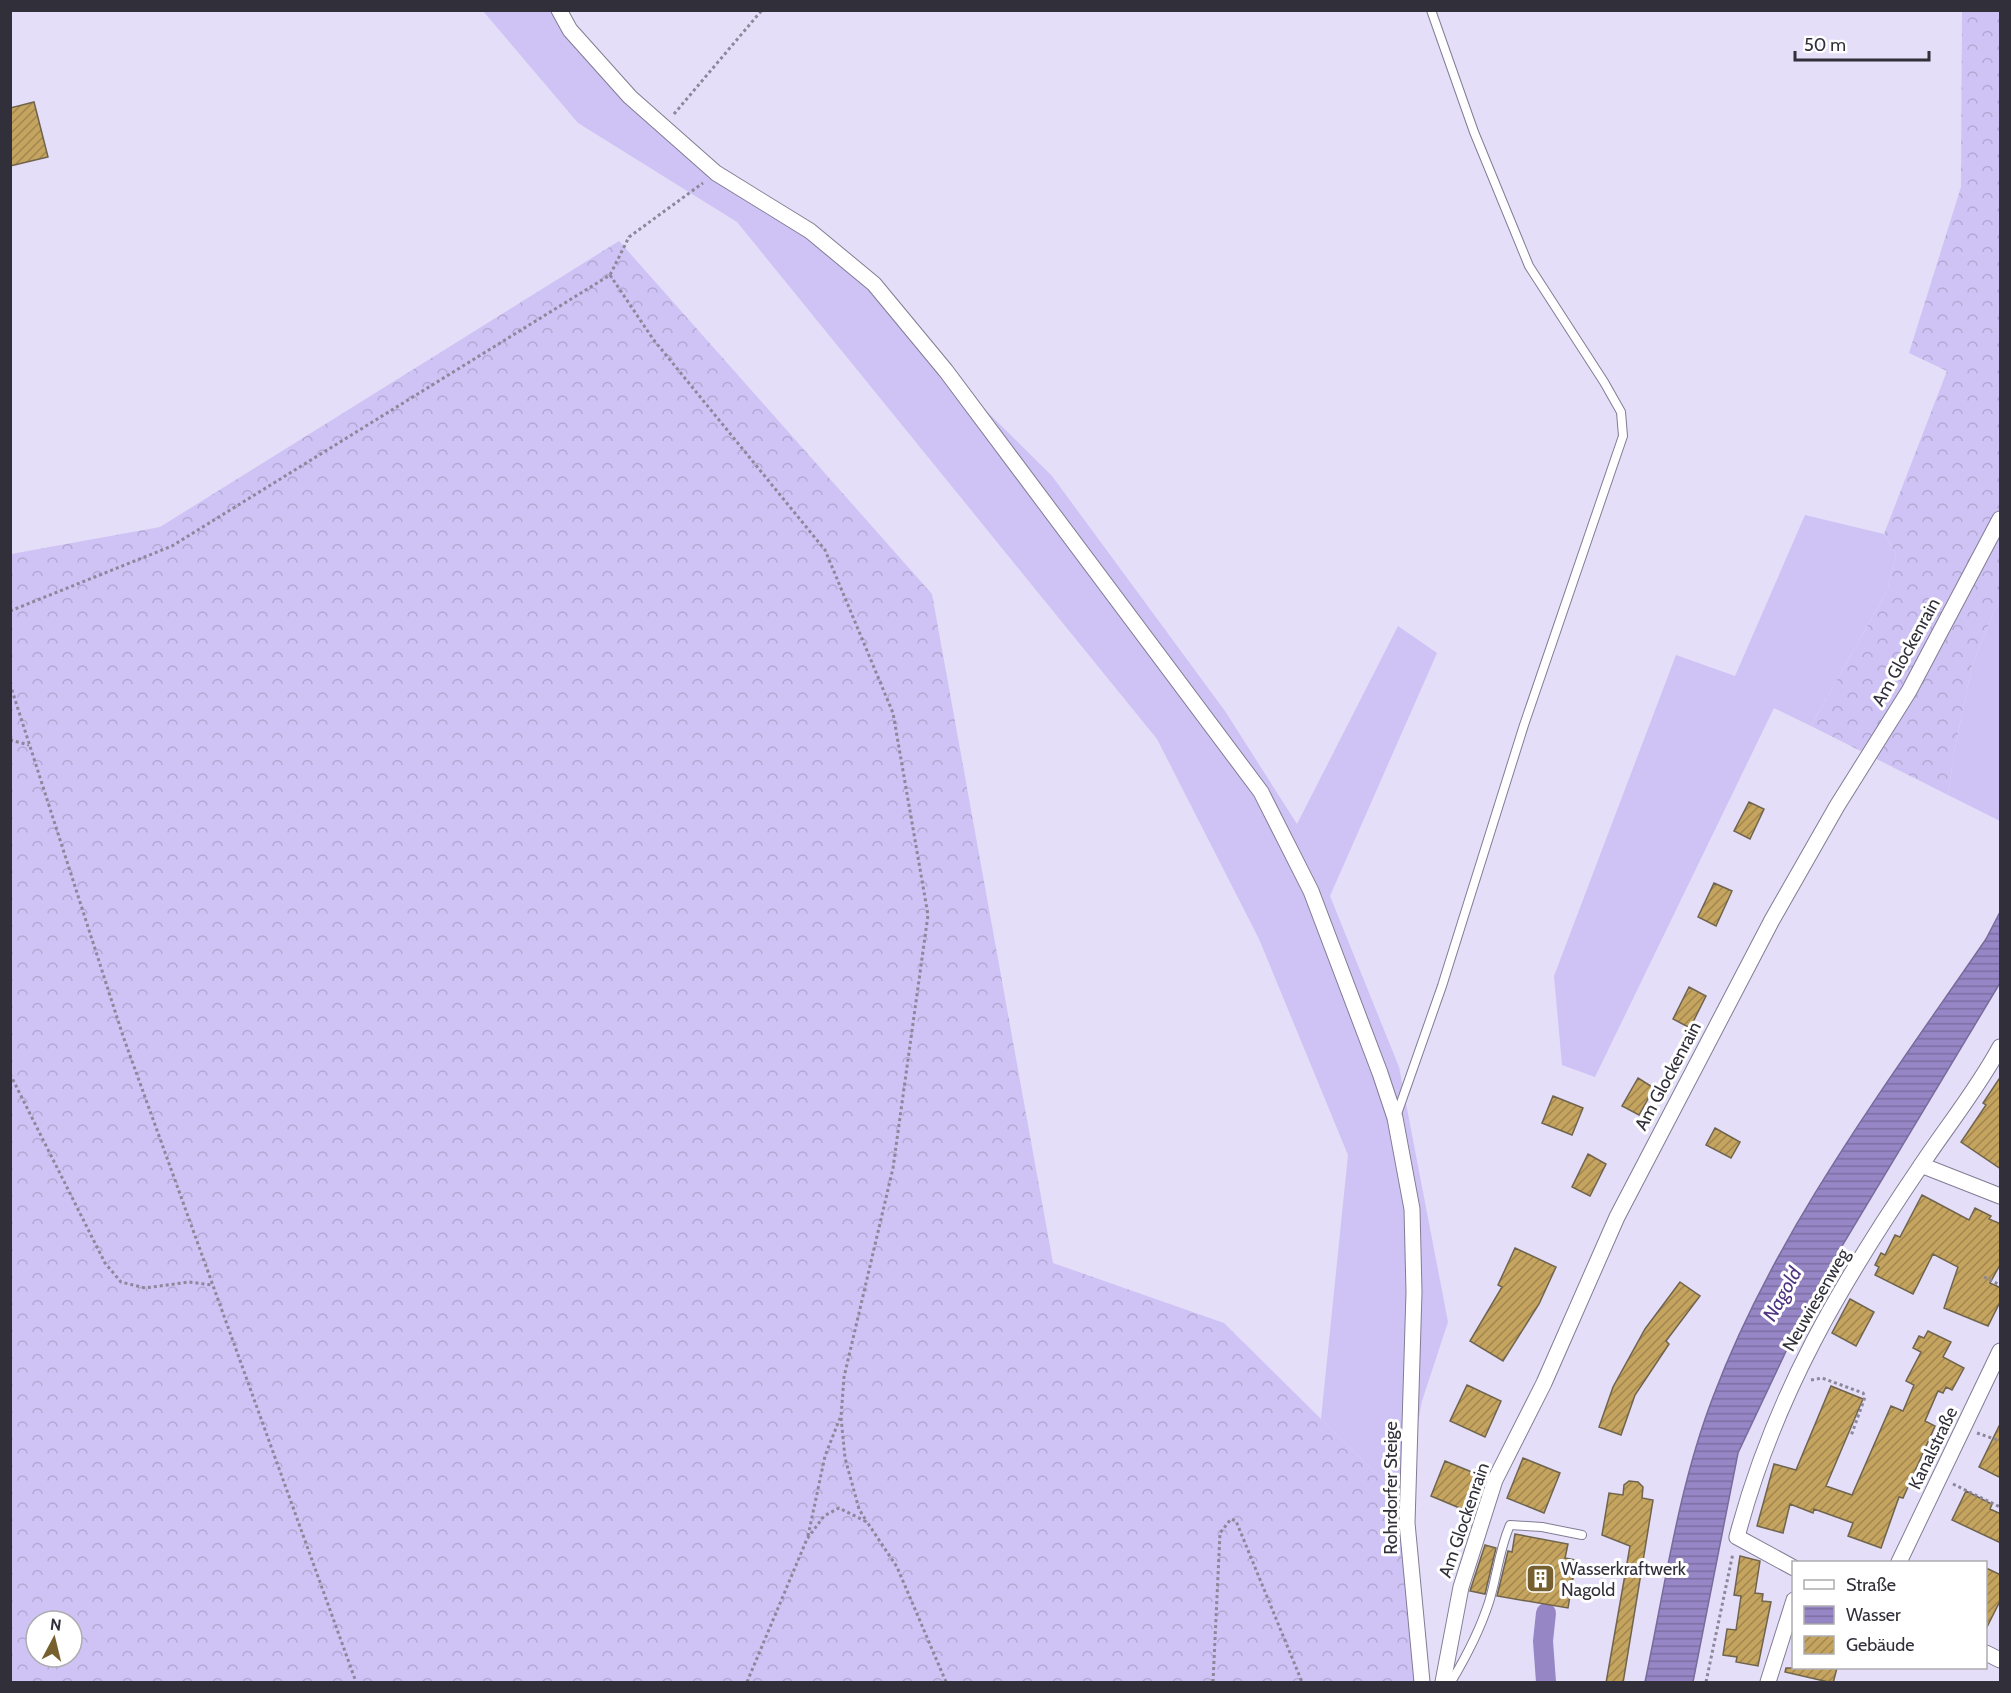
<svg xmlns="http://www.w3.org/2000/svg" width="2011" height="1693" viewBox="0 0 2011 1693" font-family="Cabin,sans-serif">
<style>
.grass{fill:#cfc3f5}
.forest{fill:url(#forest-crowns);fill-rule:evenodd}
.water{fill:url(#water-rules);stroke:#786c9c;stroke-width:1.5}
.lines{fill:none;stroke-linecap:round;stroke-linejoin:round}
.canal{stroke:#9786c6;stroke-width:20}
.building{fill:url(#building-hatch);stroke:#6f644e;stroke-width:1.5}
.lane-casing{stroke:#827c94;stroke-width:10}
.street-casing{stroke:#827c94;stroke-width:17}
.path{stroke:#8c879a;stroke-width:3;stroke-dasharray:3 3;stroke-linecap:butt}
.lane{stroke:#fff;stroke-width:8}
.street{stroke:#fff;stroke-width:15}
.labels{text-anchor:middle;dominant-baseline:central;stroke-width:6;stroke-linejoin:round;paint-order:stroke}
.street-label{font-size:18px;fill:#312f39;stroke:#fff}
.poi-label{font-size:18px;fill:#312f39;stroke:#fff;text-anchor:start}
.water-label{font-size:20px;font-style:italic;fill:#4f3482;stroke:#fff}
</style>
<defs>
<pattern id="forest-crowns" width="20" height="18" patternUnits="userSpaceOnUse" patternTransform="scale(1.5)"><rect width="20" height="18" fill="#cfc3f5"/><path d="M2 6a3 3 0 1 1 6 0M12 15a3 3 0 1 1 6 0" fill="none" stroke="#b2a8d3"/></pattern>
<pattern id="water-rules" width="6" height="5" patternUnits="userSpaceOnUse" patternTransform="scale(1.5)"><rect width="6" height="5" fill="#9786c6"/><path d="M0 2.5h6" fill="none" stroke="#7c6ea2"/></pattern>
<pattern id="building-hatch" width="6" height="6" patternUnits="userSpaceOnUse" patternTransform="scale(1.5)"><rect width="6" height="6" fill="#c5a45f"/><path d="M-1 1l2-2M0 6l6-6M5 7l2-2" fill="none" stroke="#a1864f"/></pattern>
</defs>
<rect width="100%" height="100%" fill="#e4def8"/>
<path class="grass" d="M483 11H559L570 30 716 173 874 284 946 371 1052 476 1225 711 1297 824 1398 626 1437 653 1330 896 1399 1067 1448 1322 1422 1401 1404 1501 1321 1419 1348 1155 1259 939 1157 739 737 222 578 123Z
M1805 515 1884 534 1896 554 1887 591 1811 726 1774 708 1595 1077 1562 1065 1554 976 1676 655 1735 676Z
M2000 597V821L1948 795 1954 753 1972 665Z"/>
<path class="forest" d="M1962 11H2000V597L1972 665 1954 753 1948 795 1811 726 1887 591 1896 554 1884 534 1947 371 1909 353 1961 187Z
M619 241 932 594 1053 1263 1224 1323 1404 1501 1419 1682H11V554L160 527ZM36 1621H72V1657H36Z"/>
<path class="water" d="M2000 912V983L1812 1296 1738 1453 1693 1682H1645C1665 1587 1678 1488 1713 1397 1776 1230 1886 1085 1986 939Z"/>
<g class="lines">
<path class="canal" d="M1546 1682 1543 1641 1546 1613"/>
</g>
<path class="building" d="M34 102 48 157 10 166V108Z
M1749 802 1764 809 1750 839 1734 831Z
M1714 883 1732 891 1716 926 1698 917Z
M1689 987 1706 996 1690 1028 1673 1019Z
M2001 1076V1169L1961 1142 1986 1105 1983 1103Z
M1638 1078 1654 1088 1639 1115 1622 1106Z
M1553 1096 1583 1108 1572 1135 1542 1123Z
M1715 1128 1740 1142 1731 1158 1706 1145Z
M1588 1154 1606 1164 1590 1196 1572 1187Z
M1922 1195 1969 1220 1975 1208 1991 1216 1989 1219 2001 1224V1263L1990 1283 2001 1288V1300L1988 1326 1944 1308 1958 1267 1933 1254 1913 1294 1875 1275 1879 1267 1875 1265 1881 1253 1885 1255 1895 1235 1900 1237Z
M1515 1248 1556 1267 1539 1304 1503 1361 1470 1341 1502 1287 1498 1285Z
M1680 1282 1700 1296 1666 1341 1669 1344 1635 1395 1621 1435 1599 1427 1613 1387 1645 1329Z
M1850 1299 1874 1312 1856 1346 1832 1333Z
M1928 1331 1951 1342 1943 1357 1964 1368 1952 1390 1946 1387 1943 1393 1938 1391 1925 1421 1935 1426 1903 1498 1899 1497 1881 1548 1848 1536 1853 1523 1814 1509 1813 1513 1790 1504 1783 1533 1757 1526 1774 1464 1796 1470 1831 1386 1863 1399 1826 1486 1852 1495 1891 1406 1903 1411 1914 1385 1906 1381 1921 1352 1913 1348 1919 1336 1924 1338Z
M1467 1385 1501 1401 1485 1437 1450 1421Z
M2001 1422V1478L1979 1467Z
M1523 1458 1560 1473 1544 1513 1507 1498Z
M1445 1461 1484 1477 1469 1512 1431 1496Z
M1629 1481 1638 1482 1643 1487 1642 1498 1653 1500 1623 1683H1606L1630 1546 1602 1535 1609 1493 1623 1495 1624 1485Z
M1966 1491 1992 1504 1990 1509 2001 1514V1543L1952 1520Z
M1515 1534 1568 1544 1565 1558 1576 1560 1568 1608 1497 1596 1508 1551 1512 1552Z
M1485 1545 1496 1548 1485 1594 1470 1591Z
M1740 1556 1760 1561 1755 1593 1763 1594 1762 1601 1771 1602 1758 1666 1736 1662 1737 1657 1723 1655 1727 1629 1736 1630 1741 1596 1734 1595Z
M1986 1568 2001 1575V1599L1986 1629Z
M1786 1668H1837L1833 1683 1785 1672Z"/>
<g class="lines">
<defs>
<path id="lane" d="M1397 1114 1442 986 1524 725 1623 436 1621 412 1604 382 1529 266 1474 132 1431 10
M1451 1682C1466 1657 1480 1630 1489 1602 1497 1576 1499 1550 1510 1525L1542 1527 1582 1535"/>
<path id="street" d="M559 10 570 30 630 97 716 173 810 231 874 284 946 371 1261 792 1311 891 1380 1073 1395 1118 1412 1209 1414 1292 1407 1523 1422 1682
M1921 1165 2000 1196
M1899 1562 2000 1351
M1794 1568 1737 1537C1774 1396 1841 1283 1922 1164 1948 1125 1978 1088 2000 1047
M1986 1653 2000 1660
M1443 1682 1461 1587 1495 1480 1544 1383 1617 1217 1772 920 1837 806 1909 691 2000 519
M1768 1682 1794 1600"/>
</defs>
<use href="#lane" class="lane-casing"/>
<use href="#street" class="street-casing"/>
<path class="path" d="M674 114 762 10
M610 275 653 339 825 550 893 713 928 915 893 1168 844 1377 841 1417 845 1458 859 1509 867 1522
M10 611 172 546 610 275 629 237 703 183
M10 684 123 1036 356 1682
M10 740 29 745
M10 1074 105 1263 121 1282 145 1288 189 1282 212 1285
M1984 1277 2000 1285
M1811 1380 1822 1378 1863 1393 1865 1397 1851 1436
M1977 1433 2000 1441
M1953 1484 2000 1507
M808 1536 825 1456 840 1418
M747 1682 807 1539 824 1516 839 1508 867 1522 897 1567 946 1682
M1213 1682 1220 1533 1231 1519 1236 1521 1302 1682
M1706 1682 1733 1553"/>
<use href="#lane" class="lane"/>
<use href="#street" class="street"/>
</g>
<defs>
<symbol id="building-square" viewBox="-11 -11 22 22"><rect x="-9" y="-9" width="18" height="18" rx="4" fill="#776030" stroke="#fff"/><path d="M-4-6H4V6H1V3H-1V6H-4ZM-2.5-4.3h1.7v1.8h-1.7ZM.8-4.3h1.7v1.8H.8ZM-2.5-1h1.7V.8h-1.7ZM.8-1h1.7V.8H.8Z" fill="#fff"/></symbol>
</defs>
<g fill-rule="evenodd">
<use href="#building-square" x="1524" y="1562" width="33" height="33"/>
</g>
<g class="labels">
<g class="street-label">
<text transform="translate(1906 652) rotate(-61)">Am Glockenrain</text>
<text transform="translate(1668 1076) rotate(-62)">Am Glockenrain</text>
<text transform="translate(1816 1300) rotate(-60)">Neuwiesenweg</text>
<text transform="translate(1933 1448) rotate(-64)">Kanalstraße</text>
<text transform="translate(1391 1488) rotate(-90)">Rohrdorfer Steige</text>
<text transform="translate(1464 1520) rotate(-71)">Am Glockenrain</text>
</g>
<g class="poi-label">
<text x="1561" y="1569">Wasserkraftwerk<tspan x="1561" dy="21">Nagold</tspan></text>
</g>
<g class="water-label">
<text transform="translate(1782 1294) rotate(-61)">Nagold</text>
</g>
</g>
<rect width="2011" height="1693" fill="none" stroke="#312f39" stroke-width="24"/>
<rect x="1792" y="1561" width="195" height="108" fill="#ffffff" stroke="#adacb0" stroke-width="1.5"/>
<rect x="1804" y="1580" width="30" height="9" fill="#ffffff" stroke="#adacb0" stroke-width="1.5"/>
<text x="1846" y="1591" font-size="18" fill="#312f39">Straße</text>
<rect x="1804" y="1606" width="30" height="18" fill="url(#water-rules)" stroke="#adacb0" stroke-width="1.5"/>
<text x="1846" y="1621" font-size="18" fill="#312f39">Wasser</text>
<rect x="1804" y="1636" width="30" height="18" fill="url(#building-hatch)" stroke="#adacb0" stroke-width="1.5"/>
<text x="1846" y="1651" font-size="18" fill="#312f39">Gebäude</text>
<g transform="translate(54 1639) rotate(7)"><circle r="28" fill="#ffffff" stroke="#adacb0" stroke-width="1.5"/>
<path d="M0-4.5L10 22L0 15L-10 22Z" fill="#776030"/>
<text y="-9" font-size="16" font-weight="bold" text-anchor="middle" fill="#312f39">N</text>
</g>
<path d="M1795 51v9h134v-9" fill="none" stroke="#312f39" stroke-width="3"/>
<text x="1804" y="51" font-size="18" fill="#312f39" stroke="#ffffff" stroke-width="4.5" paint-order="stroke">50 m</text>
</svg>
